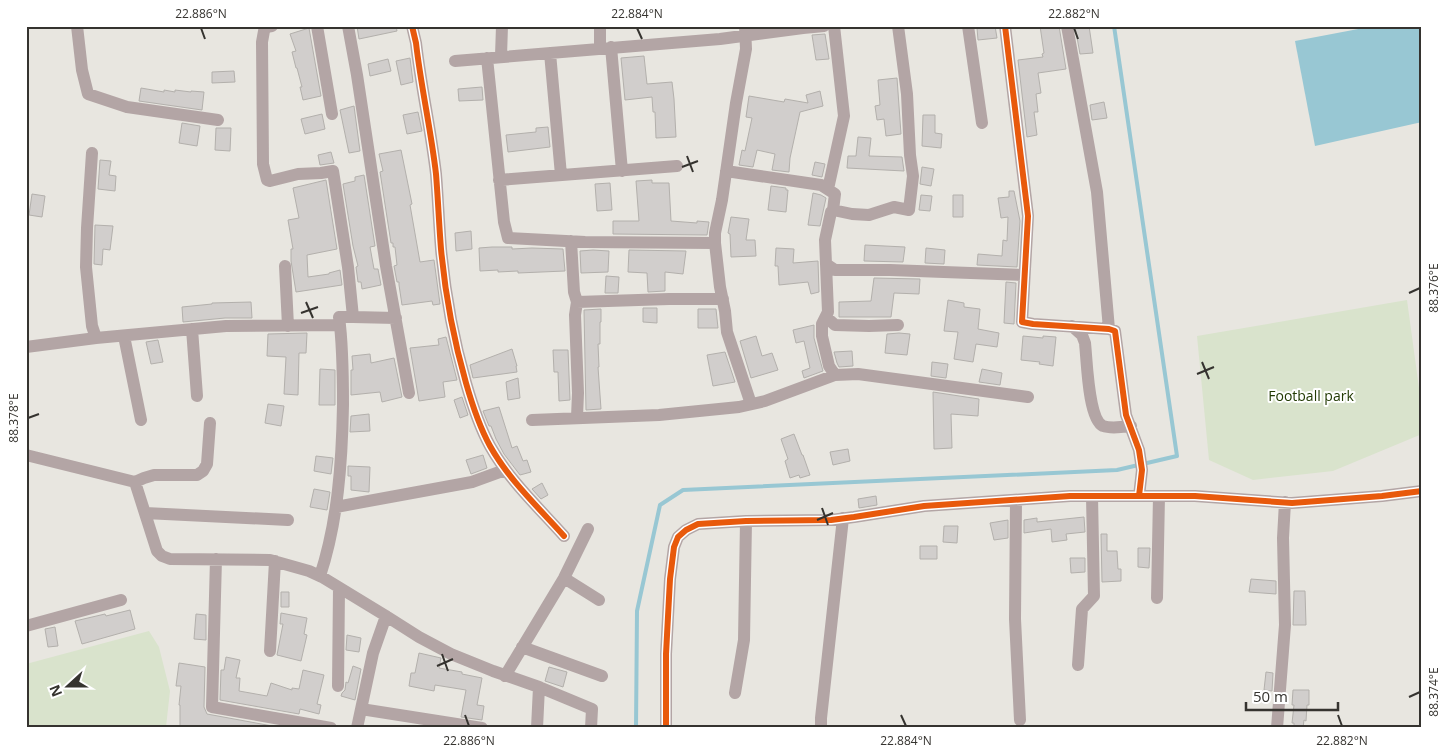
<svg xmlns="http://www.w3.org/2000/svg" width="1448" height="754" viewBox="0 0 1448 754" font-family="'Open Sans',sans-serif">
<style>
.green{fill:#d9e3cc}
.water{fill:#98c7d3}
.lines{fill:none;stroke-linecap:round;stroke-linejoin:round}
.stream{stroke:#98c7d3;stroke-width:4}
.building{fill:#d1cecc;stroke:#b3b0ac}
.minor{stroke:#b3a5a5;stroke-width:12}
.cycleway-casing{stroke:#fff;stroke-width:9}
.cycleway{stroke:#e8590c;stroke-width:6}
.ticks{fill:none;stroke:#35332f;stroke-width:2}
.labels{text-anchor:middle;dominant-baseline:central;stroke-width:4;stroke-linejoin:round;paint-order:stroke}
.park-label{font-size:14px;fill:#223a03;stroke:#fff}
.neatline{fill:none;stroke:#35332f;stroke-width:2}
.ticks-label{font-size:12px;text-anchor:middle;fill:#35332f}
</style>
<rect width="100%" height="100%" fill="#e8e6e0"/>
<path class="green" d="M1407 300 1422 410V434L1333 471 1253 480 1209 460 1197 336Z
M149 631 159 647 170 691 166 727 26 728V664Z"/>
<path class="water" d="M1374 26H1422V122L1315 146 1295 41Z"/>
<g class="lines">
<path class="stream" d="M636 728 637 611 660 505 683 490 1117 470 1177 456 1114 26"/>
</g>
<path class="building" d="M357 26H396L397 31 359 39Z
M986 26H995L997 38 978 40 977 28Z
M1040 26H1059L1066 69 1038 73 1041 93 1036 94 1038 112H1034L1037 135 1027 137 1018 60 1043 57 1042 54 1044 53Z
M1075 26H1089L1093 53 1080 54Z
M309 28 321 96 303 100 300 87H302L297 68H296L292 52 296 51 290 34Z
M825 34 829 59 816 60 812 35Z
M644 56 647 84 672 82 674 99 676 137 656 138 655 112H653L652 97 625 100 621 58Z
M410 58 413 82 401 85 396 61Z
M388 59 391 71 370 76 368 64Z
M234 71 235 82 212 83V72Z
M897 78 901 134 886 136 884 119 877 120 875 106 880 105 878 80Z
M482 87 483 100 459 101 458 89Z
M141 88 164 92V90L175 92V90L191 92V91L204 92 202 110 139 101Z
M820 91 823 106 800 112 790 158 789 172 772 170 775 154 757 150 753 167 739 165 742 150 745 151 752 118 746 117 749 96 784 102 785 99 808 103 806 95Z
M1104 102 1107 118 1092 120 1090 105Z
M354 106 360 151 349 153 340 110Z
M418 112 422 131 407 134 403 115Z
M322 114 325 129 305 134 301 119Z
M923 115H935V133L942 134 941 148 922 146Z
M182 123 200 126 197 146 179 143Z
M548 127 550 147 508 152 506 135 536 132V128Z
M216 128H231L230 151 215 150Z
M858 137 871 138 869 156 902 157 904 171 847 168 848 156H856Z
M401 150 412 204 410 205 420 262 434 260 440 304 433 305 432 301 402 305 399 285V282H397L394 266 397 265 395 247H393V243H391L380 172 383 171 379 154Z
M331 152 334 163 320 165 318 155Z
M100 160 111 161 109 175 116 176 115 191 98 189Z
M815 162 825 164 822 177 812 175Z
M922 167 934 169 931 186 920 184Z
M364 175 375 246 370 247 374 269H378L381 285 362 289 361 282H358L356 267 358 266 353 246 343 184 355 181V177Z
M326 180 337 249 307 255 308 277 329 274V273L340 270 342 285 296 292 291 261V249H293L288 220 299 218 293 188Z
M652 180V183H669L671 221 697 223V221L709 222 707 235 613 234V221H639L636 181Z
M610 183 612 210 597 211 595 184Z
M771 186 786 188V190H788L786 212 768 210Z
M1009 191H1014L1020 221 1017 267 977 265 978 254 1002 256 1003 240 1007 241 1008 217 1001 218 998 198 1009 197Z
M813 193 821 195 826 198 820 226 808 225Z
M32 194 45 196 42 217 29 215Z
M921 195 932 196 930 211 919 210Z
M953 195H963V217H953Z
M731 217 749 219 746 240H755L756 256 731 257 730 234 728 233Z
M95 225 113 226 110 250 103 249 102 265 94 264Z
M471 231 472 249 456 251 455 233Z
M865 245 905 247 903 262 864 261Z
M492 247H512V249L532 248 563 249 565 271 518 273V271L498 272V270L480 271 479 248Z
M776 248 794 249 793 263 818 261 819 292 811 294 808 282 779 285 778 266H775Z
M926 248 945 250 944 264 925 263Z
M593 250 609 251 608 272 581 273 580 251Z
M629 250 686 251 683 274 665 272V291L648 292 647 273 628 272Z
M606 276 619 277 618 293H605Z
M874 278 920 279 919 294 894 293 891 317H839V302L871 301Z
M1006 282 1016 283 1014 324 1004 323Z
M948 300 964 303V307L980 309 978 329 999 333 997 347 976 344 973 362 954 359 958 332 944 331Z
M251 302 252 318H225L183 322 182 307 212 304V303Z
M643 308H657V323L643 322Z
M601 309V322H600V344H598L599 367H598L601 409 586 410 584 310Z
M698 309H716L718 328H698Z
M814 325V338L823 371 804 378 802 371 810 368 804 341 796 343 793 330Z
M307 333 306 353H299L298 395 284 394 286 357 267 356 268 334Z
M899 333 910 334 907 355 885 353 887 334Z
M756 336 762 356 772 353 778 370 751 378 740 341Z
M1023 336 1043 338V336L1056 337 1053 366 1039 364 1040 362 1021 360Z
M446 337 457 380 443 382 445 397 419 401 410 348 439 345 438 339Z
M158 340 163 362 151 364 146 342Z
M512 349 517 366H516L517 372 473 378 470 365Z
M553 350H568L570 400 559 401 558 372H554Z
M852 351 853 366 839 367 837 363 834 352Z
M725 352 735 382 713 386 707 355Z
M370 354 371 363 394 358 402 397 382 402 380 392 351 395V370H353L352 356Z
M932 362 948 364 946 378 931 376Z
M320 369 335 370V405H319Z
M982 369 1002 373 1000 385 979 382Z
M518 378 520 398 508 400 506 382Z
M933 392 979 399 978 416 951 414 952 448 934 449Z
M462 397 468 415 460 418 454 400Z
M268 404 284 406 281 426 265 423Z
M499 407 512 448 517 446 523 461 527 460 531 472 520 475 504 454 496 439 491 426H489L483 411Z
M369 414 370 431 350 432 351 416Z
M794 434 802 455H803L810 475 800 478 799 475 790 478 785 461 788 459 781 439Z
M848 449 850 461 833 465 830 452Z
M483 455 487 468 471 474 466 460Z
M316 456 333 458 331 474 314 471Z
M348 466 370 467 369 492 351 490V476H348Z
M542 483 548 495 541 499 532 489Z
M314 489 330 492 327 510 310 507Z
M876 496 877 505 859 508 858 499Z
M1084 517 1085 532 1066 534 1067 540 1052 542 1051 529 1024 533V520L1037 518V522Z
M1008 520V538L994 540 990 523Z
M944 526H958L957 543 943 542Z
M1101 534H1107V551H1117L1118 569H1121V581L1102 582Z
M920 546H937V559H920Z
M1138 548H1150L1149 568 1138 567Z
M1070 558H1085V572L1071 573Z
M1251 579 1276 581V594L1249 592Z
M1294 591H1305L1306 625H1293Z
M281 592H289V607H281Z
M130 610 135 629 82 644 75 621 105 614 106 616Z
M281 613 307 618 304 634 307 635 301 661 277 655 283 624H280Z
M196 614 206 615V640L194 639Z
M55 627 58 646 48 647 45 629Z
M347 635 361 638 359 652 346 650Z
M419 653 441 658 439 668 462 672V674L482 678 477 705 484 706 482 720 461 717 466 690 435 685 434 691 409 686 411 673H415Z
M226 657 240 660 236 678H240L239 691 267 696 271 683 292 690V688L299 689 303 670 324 675 317 704 321 705 319 714 300 709 299 714 220 700 221 670H224Z
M179 663 205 667 204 707 207 714 283 728H180V705H179L181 686H176Z
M353 666 361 669 355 700 341 696 342 693 345 690 346 682 348 683Z
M549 667 567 672 563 687 545 681Z
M1266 672 1273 673 1272 691 1264 690Z
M1293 690H1309V705H1307L1306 721 1304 720 1303 728H1294V723H1292L1294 705H1292Z"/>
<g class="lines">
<path class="minor" d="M77 26 82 70 88 94 127 107 218 120
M272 26 266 27 264 31 262 42 263 164 267 180 270 181 298 174 321 173 333 171 348 267 353 317 396 318
M317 26 332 114
M348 26 357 75 386 266 409 393
M412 26 416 43C421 87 431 130 436 174 438 199 439 224 441 249 445 292 454 341 466 383 472 404 479 426 490 446 509 480 539 508 564 536
M745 26 746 49 736 103 722 200 715 233V243L720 287 725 311 727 332 751 404
M968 26 982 123
M1005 26 1028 216 1022 322 1033 324 1109 329 1115 331 1126 415 1139 450 1142 470 1139 496
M1067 26 1097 192 1109 329
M611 47 622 171
M600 48V26
M550 53 561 175
M501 56 502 26
M487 58 504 222 508 238 585 242 715 243
M455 61 720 39 803 28 824 26
M92 153 87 228 86 267 92 326 96 338
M726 171 821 185 835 194 833 210 831 212 825 240 828 312 822 324V336L829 366 835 375
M499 180 677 166
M828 189 844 116 834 26
M833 210 852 214 869 215 894 207 909 210 913 176 910 155 907 94 898 26
M571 241 574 292 577 302 575 315 578 393 577 417
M826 264 835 270H890L1024 275
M285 266 288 326
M577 302 669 299H723
M826 317 835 325 869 326 898 325
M1072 326 1082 335 1085 343C1087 360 1088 419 1103 426 1111 429 1123 427 1131 426
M192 329 197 396
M124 336 141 420
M26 347 96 338 226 326 340 325
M532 420 659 415 739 407 765 401 835 375 858 374 1028 397
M26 455 135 482 144 478 154 475H197L203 471 207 464 210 423
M135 482 157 551 162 556 170 559 270 560 309 571 322 577 386 616 419 637 451 654 493 671 539 687 537 728
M1016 500 1015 619 1020 720
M336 507 472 482 505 470
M145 513 288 520
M216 559 212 707 331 728
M320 576C338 521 342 462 343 405 343 376 343 346 339 317H353
M564 578 599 600
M1157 598 1159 496
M26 626 121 600
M522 647 602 676
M270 651 275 561
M1078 665 1082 609 1094 596 1092 496
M505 676 564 578 588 529
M338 686 339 588
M539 687 592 709 591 728
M735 693 744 640 746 521
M361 709 482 728
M357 728 373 653 386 616
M666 728V654L670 579 674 547 678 537 686 530 698 524 746 521 831 520 854 517 924 506 1070 496H1195L1292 503 1382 496 1422 491
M821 728V718L843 518
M1277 728 1285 625 1283 538 1285 502"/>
<defs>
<path id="cycleway" d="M412 26 416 43C421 87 431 130 436 174 438 199 439 224 441 249 445 292 454 341 466 383 472 404 479 426 490 446 509 480 539 508 564 536
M1005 26 1028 216 1022 322 1033 324 1109 329 1115 331 1126 415 1139 450 1142 470 1139 496
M666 728V654L670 579 674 547 678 537 686 530 698 524 746 521 831 520 854 517 924 506 1070 496H1195L1292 503 1382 496 1422 491"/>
</defs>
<use href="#cycleway" class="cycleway-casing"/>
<use href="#cycleway" class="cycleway"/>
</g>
<path class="ticks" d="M201 28 205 39M637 28 642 39M1074 28 1078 39M687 156 693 172M682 167 698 161M1409 293 1420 288M306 302 313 318M301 313 318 307M1202 362 1209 379M1197 374 1214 367M28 418 39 414M822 508 828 525M817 520 833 513M442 654 448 671M437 666 453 659M1409 697 1420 692M465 715 469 726M901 715 906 726M1338 715 1342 726"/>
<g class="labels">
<g class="park-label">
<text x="1311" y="395">Football park</text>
</g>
</g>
<rect width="1448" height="754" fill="none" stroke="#ffffff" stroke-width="55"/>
<g transform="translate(68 686) rotate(249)" stroke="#ffffff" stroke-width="4" paint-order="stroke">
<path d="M0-4L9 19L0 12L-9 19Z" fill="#35332f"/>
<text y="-8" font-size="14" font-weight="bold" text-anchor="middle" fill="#35332f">N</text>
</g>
<path d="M1246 702v8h92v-8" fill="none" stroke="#35332f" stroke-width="2.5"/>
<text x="1253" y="702" font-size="15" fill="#35332f" stroke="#ffffff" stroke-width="4" paint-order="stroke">50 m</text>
<rect x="28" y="28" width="1392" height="698" class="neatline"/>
<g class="ticks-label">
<text x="201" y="18">22.886°N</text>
<text x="637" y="18">22.884°N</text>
<text x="1074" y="18">22.882°N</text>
<text transform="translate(1434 288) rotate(-90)" y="4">88.376°E</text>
<text transform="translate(14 418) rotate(-90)" y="4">88.378°E</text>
<text transform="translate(1434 692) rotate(-90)" y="4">88.374°E</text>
<text x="469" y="745">22.886°N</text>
<text x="906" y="745">22.884°N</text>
<text x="1342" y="745">22.882°N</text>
</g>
</svg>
